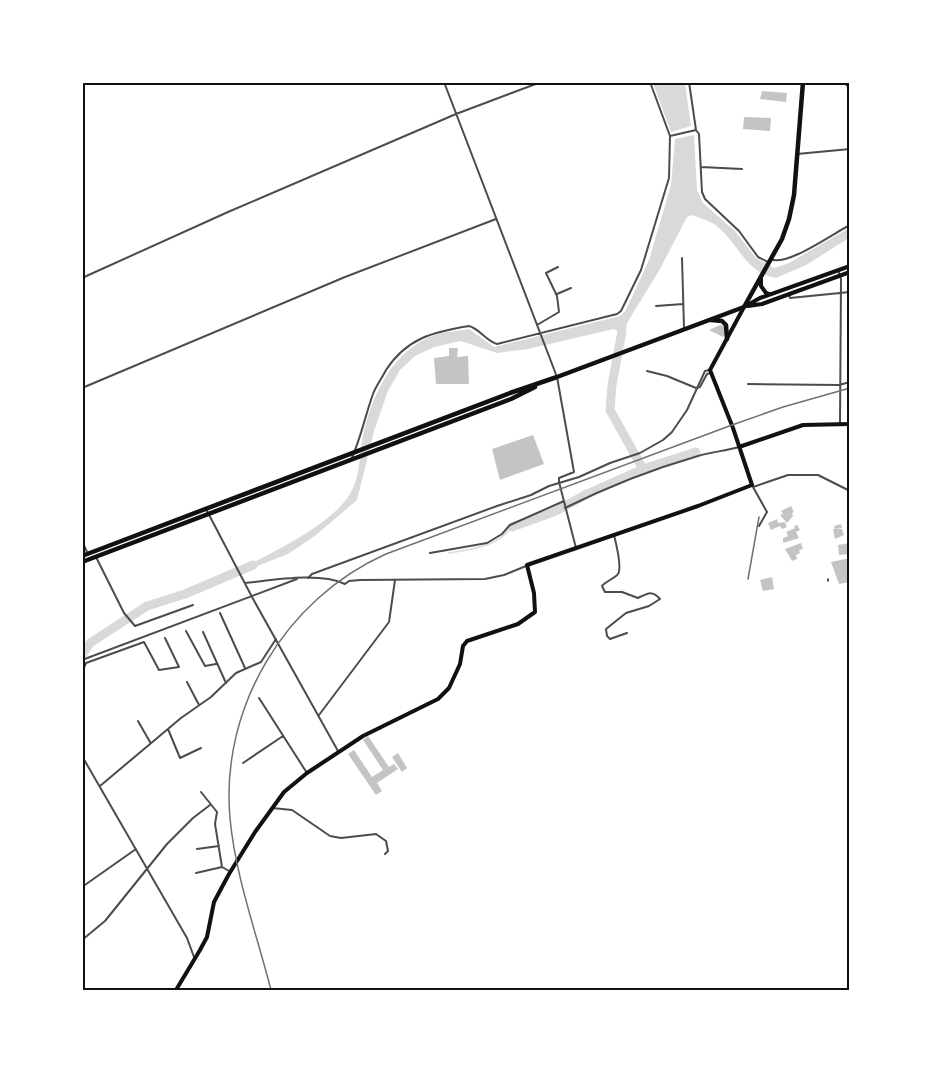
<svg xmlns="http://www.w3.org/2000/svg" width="932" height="1073" viewBox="0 0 932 1073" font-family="Signika,sans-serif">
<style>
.water{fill:#d9d9d9}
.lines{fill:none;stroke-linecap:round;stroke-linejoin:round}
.stream{stroke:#d9d9d9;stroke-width:1.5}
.river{stroke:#d9d9d9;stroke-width:9}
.building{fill:#c4c4c4}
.path{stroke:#111;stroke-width:1.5}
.pedestrian{stroke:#4c4c4c;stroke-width:2}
.minor{stroke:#4c4c4c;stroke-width:2}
.secondary{stroke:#111;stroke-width:4}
.trunk{stroke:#111;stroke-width:4.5}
.rail{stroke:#707070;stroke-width:1.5}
.neatline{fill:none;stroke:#111;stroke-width:2}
</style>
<rect width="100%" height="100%" fill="#fff"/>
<path class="water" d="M653 83H685L691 126 671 132Z
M694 135 697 190 703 203 735 231 756 258 774 268 789 263 849 228V238L806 265 776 278C746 273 739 245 719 228 712 221 701 219 693 215L687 217 660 269 627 323 624 340 617 341 618 331 614 329 528 349 497 353 461 341 434 347 415 356 400 370 388 391 374 431 357 500 316 535 288 554 242 572V568C274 552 332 524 350 494 360 477 359 459 362 441 370 398 392 348 438 334 448 331 459 331 469 329L494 347 620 316 626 310 649 260 671 185 675 139Z"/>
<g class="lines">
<path class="stream" d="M449 553C473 549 496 547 512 527"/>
<path class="river" d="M622 331 612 385 610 410 643 469
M512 527 556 511 587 494 643 469 696 452
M82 655 90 643 147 606 185 594 253 565"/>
</g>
<path class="building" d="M762 91 787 93 786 102 760 99Z
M744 117 771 118 770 131 743 129Z
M720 325 726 326V333L723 337 709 330Z
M449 348H458L457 357 468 356 469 384H436L434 358 449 356Z
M533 435 544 464 500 480 492 449Z
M791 506 794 512 792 513 793 516 787 523 780 515 783 514 781 511Z
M777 519 778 523 785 522 787 527 782 529 780 526 771 530 768 523Z
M841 524 842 528 835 529H842L844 535 835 539 833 529H835L834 526Z
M797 525 800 530 796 532 799 538 783 543V538L788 536 786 532 795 528 794 526Z
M801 543 803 549 799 550 800 553 796 555 797 559 792 561 785 549Z
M850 543V554L839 555 838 545Z
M850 558V582L839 584 831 562Z
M772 577 774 589 763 591 760 580Z
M368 736 389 767 394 764 398 769 377 783 382 791 376 795 348 754 354 750 372 777 383 770 363 740Z
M398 753 407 768 402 772 392 757Z"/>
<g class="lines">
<path class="path" d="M828 579V581"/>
<path class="pedestrian" d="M308 578 312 574 497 506 531 495 549 486 579 477 610 463 640 453 663 440 672 432 687 410 705 371 709 370
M82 660 297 579"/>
<path class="minor" d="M444 82 557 377 574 472 559 478V482L576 548
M689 82 696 130 699 134 702 192 705 199 739 231 758 257 768 262
M843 82 850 88
M670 136 696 130
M797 154 850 149
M701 167 742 169
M682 258 684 328
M770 259C787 267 832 234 850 225
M838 270 841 279 840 423
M82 278 228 212 456 114 541 82
M557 294 571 288
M789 295 790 298 850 292
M656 306 683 304
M537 325 559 312 557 296 546 273 558 267
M647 371 667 376 696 388 700 387 707 374 711 373
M748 384 839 385 850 382
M82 388 345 277 496 219
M351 460C361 438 365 416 373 394 376 386 382 378 386 370 407 338 433 332 469 326 480 329 486 341 497 344L617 314 621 311 641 270 669 178 670 136 650 82
M753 487 788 475H818L850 491
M753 487 767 512 759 526
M565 508C607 487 653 469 698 456 711 452 725 451 739 447
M206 509 252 597 338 751
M614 535C616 543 622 568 618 574 614 579 606 581 602 586L605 592H622L638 598C648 593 652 590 660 599L649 606 626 613 606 629 607 636 610 639 627 633
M82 541 87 552
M430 553 487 543 502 534 510 525 564 501
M96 557 124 613 135 626 193 605
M245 583C274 580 319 572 345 584L349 581 360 580 485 579 504 575 526 566
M220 613 245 668
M186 631 205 666 216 664
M203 632 226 683
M82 672 86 663 144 642 159 670 179 667 165 638
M187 682 199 705
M259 698 307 773
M319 715 389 622 395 580
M138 721 150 742
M168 729 180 758 201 748
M82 756 187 938 194 957
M243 763 283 736
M100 786 181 718 211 697 236 673 261 662 276 639
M201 792 217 812 215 824 222 867 229 871
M272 808 292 810 330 836 341 838 376 834 386 841 388 851 385 854
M197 849 219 846
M196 873 222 867
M82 887 136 849
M82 940 105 921 167 844 193 818 210 805"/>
<path class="secondary" d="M761 279V286L766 293 769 294
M748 306 762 304 850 272
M744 307 760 298 850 266
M739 447 803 425 850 424
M176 990 200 950 207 937 214 902 229 874 255 832 284 792 307 773 363 736 438 699 449 688 460 664 463 646 467 641 518 624 535 612 534 593 527 565 698 506 752 485 733 428 710 370 744 307"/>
<path class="trunk" d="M711 320 722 321 726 325 727 339
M82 556 510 393 557 377 744 307 782 239 789 219 794 195 803 82
M82 562 511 399 535 387"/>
<path class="rail" d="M748 579 759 517
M271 990C257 935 235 875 230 818 220 708 285 599 386 554L732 425 783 407 850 388"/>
</g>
<rect width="932" height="1073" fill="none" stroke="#ffffff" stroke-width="168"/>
<rect x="84" y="84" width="764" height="905" class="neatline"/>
</svg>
